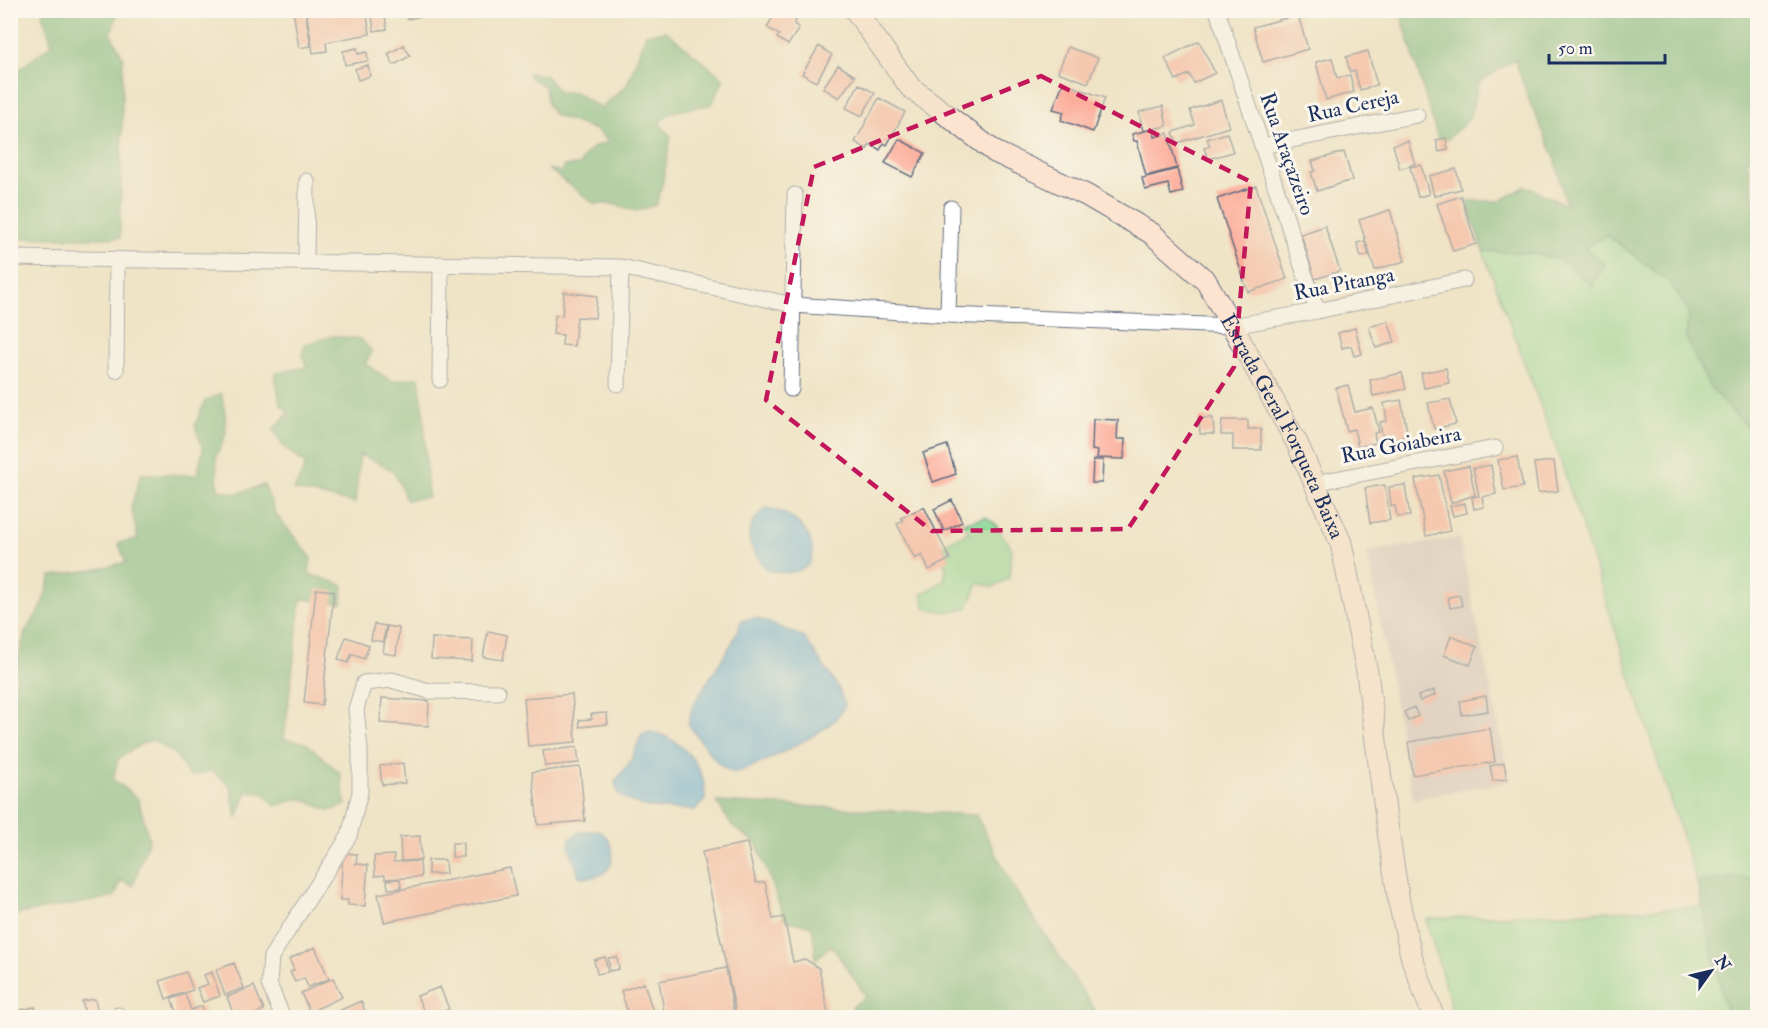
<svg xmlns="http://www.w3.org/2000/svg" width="1768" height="1028" viewBox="0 0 1768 1028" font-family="'IM FELL Double Pica',serif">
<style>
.industrial{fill:#d0c0bc}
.green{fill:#8cd896;stroke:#54847a;stroke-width:1.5}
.forest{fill:#71b87f;stroke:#46746e;stroke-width:1.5}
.water{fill:#61adda;stroke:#3e6e9c;stroke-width:1.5}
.building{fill:#fca693}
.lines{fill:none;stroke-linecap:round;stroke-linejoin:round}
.street-casing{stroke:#656e82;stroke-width:17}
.secondary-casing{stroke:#656e82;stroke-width:23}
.street{stroke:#fff;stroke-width:15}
.secondary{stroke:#fde4d1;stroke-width:21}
.marked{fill:none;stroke:#c2185b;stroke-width:4.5;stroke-dasharray:12 8;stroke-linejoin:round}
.labels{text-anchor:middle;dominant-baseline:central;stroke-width:6;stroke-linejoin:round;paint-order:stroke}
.street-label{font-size:21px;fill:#1b2f5e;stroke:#fbf7ec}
</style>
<rect width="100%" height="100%" fill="#fbf7ec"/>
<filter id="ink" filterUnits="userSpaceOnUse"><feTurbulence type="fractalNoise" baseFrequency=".0167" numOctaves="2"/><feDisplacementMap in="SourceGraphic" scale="12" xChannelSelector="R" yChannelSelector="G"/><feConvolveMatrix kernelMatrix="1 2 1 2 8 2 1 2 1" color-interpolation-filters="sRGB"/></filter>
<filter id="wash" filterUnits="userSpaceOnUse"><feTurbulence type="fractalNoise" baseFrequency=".008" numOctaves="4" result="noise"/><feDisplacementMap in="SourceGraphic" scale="24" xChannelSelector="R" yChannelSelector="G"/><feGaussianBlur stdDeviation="1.35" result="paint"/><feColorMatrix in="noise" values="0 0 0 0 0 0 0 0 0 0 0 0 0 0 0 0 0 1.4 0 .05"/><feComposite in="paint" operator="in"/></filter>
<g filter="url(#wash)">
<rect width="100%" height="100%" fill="#efe4c6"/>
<path class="industrial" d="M1459 538 1510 781 1413 799 1367 552Z"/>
<path class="green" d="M1607 235 1670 283 1689 311 1686 338 1749 431 1757 428 1756 881 1727 878 1697 883 1559 456 1483 251 1530 253 1562 260 1592 285 1585 247Z
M986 517 994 523 1011 547 1009 578 993 587 978 583 968 608 945 612 924 608 923 594 944 580 946 569 944 561 949 556 943 545 969 532 963 523Z
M1702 907 1728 1017H1454L1426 919Z"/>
<path class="forest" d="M43 11H118L111 34 123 57 120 238H11V72L17 71 52 44 42 14Z
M1400 11H1757V157L1747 160 1758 216 1757 428 1750 431 1709 386 1686 338 1689 311 1670 283 1608 235 1585 247 1605 264 1592 286 1562 260 1530 253 1483 251 1466 201H1500L1526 186 1566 205 1554 156 1528 98 1515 59 1479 83 1469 119 1440 146Z
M666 31 724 79 712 104 672 112 659 123 671 136C666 159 665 183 656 205L636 211 612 204H595L548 169 561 172 564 166 580 165C587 148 593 147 609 142L596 130 554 115 547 104 545 86 531 79 528 73 545 75 559 92H574L601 108 627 85 646 34Z
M333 336 361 339 372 352 365 364 391 381 419 377 424 417 428 497 406 500C395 467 391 468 360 455L355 503 294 490 306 465 283 446 273 429 289 413 280 404 275 373 307 367 302 355 305 344Z
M221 393 225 412 226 434 216 457 218 489 236 494 264 485 277 516 311 557 309 574 343 585 342 603 301 599 284 739 306 743 340 773 346 805 330 811 300 798 275 806 265 794 247 791 237 818 230 786 212 771 189 776 176 755 153 740 141 744 118 759 113 779 138 799 149 839 133 886 121 880 115 896C81 905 45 907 11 916V718L14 705 17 666 25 632 41 608 51 576 99 569 126 562 118 543 138 539 131 507 141 474 197 475 203 449 195 426 205 401Z
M717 802 976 815 1015 890 1097 1013 1098 1017H861L852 1007 866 996 831 945 816 959 812 926 788 921 784 917 757 844 732 826Z
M1727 878 1757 879V1017H1728L1697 883Z"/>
<path class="water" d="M766 508C819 515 836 587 767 570 748 545 739 532 766 508Z
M757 618 804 637 838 687 845 705C842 710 839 716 835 720 825 731 744 775 732 772 716 767 698 736 688 724L693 705 732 643 742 620Z
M650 732C673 735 693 754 702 776 705 783 705 792 705 800L695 810C669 809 639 811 618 794L615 782 630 762 642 734Z
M594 830C612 831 623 867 598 876 591 878 585 878 579 876L569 846 570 839 578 833Z"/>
<g id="blocks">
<path class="building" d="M293 10H305L311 46 299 48Z
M306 10H366L370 34 326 42 327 51 313 53Z
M371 10H384L387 29 374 31Z
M409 10H443V12L407 19 406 12Z
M777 10H802L794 24 799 28 788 45 777 38 779 35 767 27Z
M1298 15 1308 49 1263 62 1253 27Z
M1199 41 1215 73 1194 83 1189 74 1176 80 1165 58Z
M404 45 410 56 394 65 388 54Z
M819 46 832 55 816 82 802 74Z
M1068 47 1098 58 1088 83 1058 72Z
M357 48 358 54 367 52 368 61 345 65 343 51Z
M1368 51 1377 85 1360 90 1355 71 1350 72 1346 57Z
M1332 58 1337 78 1350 75 1354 92 1326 100 1316 62Z
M368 65 370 76 358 80 355 69Z
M838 65 855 76 839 98 823 88Z
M1063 83 1105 98 1093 132 1061 120 1064 112 1053 109Z
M859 84 875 93 862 116 846 108Z
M879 98 905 112 887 145 884 143 880 150 870 144 867 149 855 142Z
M1221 100 1229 127 1177 143 1173 132 1195 125 1190 110Z
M1163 106 1167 126 1143 131 1139 112Z
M1153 129 1155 137 1168 133 1177 168 1146 176 1137 141H1134L1132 134Z
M1227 133 1233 152 1208 159 1204 148 1210 146 1207 139Z
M1446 138 1448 149 1439 152 1436 140Z
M899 139 925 153 912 177 885 163Z
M1408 141 1415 164 1400 169 1393 145Z
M1344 152 1352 180 1317 191 1311 172 1315 171 1312 161Z
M1421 165 1429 194 1418 197 1410 167Z
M1177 169 1183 192 1171 195 1168 184 1145 190 1142 178Z
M1456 169 1461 189 1434 196 1429 176Z
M1256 186 1287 279 1248 292 1217 199Z
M1461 196 1476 244 1453 251 1437 204Z
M1390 210 1405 261 1375 270 1359 220Z
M1325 226 1340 271 1315 279 1301 234Z
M1365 241 1369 255 1361 257 1357 243Z
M564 292 597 296 595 318 577 317 574 346 562 345 563 335 553 334 555 315 562 316Z
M1388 321 1395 342 1376 348 1369 327Z
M1355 328 1362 354 1354 356 1351 346 1342 348 1338 333Z
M1446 368 1449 383 1424 388 1421 373Z
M1402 373 1406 389 1373 396 1370 380Z
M1348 385 1355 412 1373 408 1379 432 1374 433 1376 443 1358 447 1354 429 1347 431 1336 388Z
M1450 399 1456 424 1434 429 1428 403Z
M1401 400 1408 436 1383 440 1380 422 1387 421 1384 403Z
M1199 418H1213L1214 434H1200Z
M1093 419 1118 420 1117 439H1125L1124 459 1097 458 1098 451 1092 450Z
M1222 420H1248V429H1261V450H1233V435H1221Z
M947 445 956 474 933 482 923 453Z
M1517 457 1523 487 1504 490 1498 460Z
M1093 460H1103L1102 483H1092Z
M1554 461 1558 491 1538 493 1534 463Z
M1491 465 1496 494 1482 497 1484 507 1474 509 1472 497 1479 496 1473 468Z
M1469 466 1475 495 1451 503 1444 471Z
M1439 475 1450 531 1426 536 1415 479Z
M1385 485 1390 520 1370 523 1365 488Z
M1405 485 1410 516 1397 517 1395 506H1391L1389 487Z
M952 500 962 522 944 531 934 509Z
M1465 503 1467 513 1453 516 1450 506Z
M924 507 950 559 929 570 922 555 915 559 897 524 903 521 901 518Z
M316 589 334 591 322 705 304 703Z
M1460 595 1462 606 1450 608 1448 597Z
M374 624 386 626 383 642 371 640Z
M387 626 399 628 396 655 383 653Z
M488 631 507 635 503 660 483 657Z
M1451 636 1477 647 1470 665 1444 655Z
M346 637 369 645 364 659 352 654 348 663 338 659Z
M432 638 473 640 472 661 431 659Z
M1434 690 1435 695 1420 701 1418 696Z
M572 694 576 742 528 746 524 698Z
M1486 696 1488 711 1462 715 1460 701Z
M382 698 429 701 428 726 380 723Z
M1414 707 1418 716 1408 721 1404 712Z
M607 713 608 724 580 727 579 720 592 719 591 714Z
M1490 728 1495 762 1413 775 1408 742Z
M577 747 579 763 545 766 543 751Z
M403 763 405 783 382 785 380 766Z
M1504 763 1507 779 1493 781 1490 766Z
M580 767 585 821 538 825 532 772Z
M420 836 421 860 401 861 400 837Z
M452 843H463V857H452Z
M747 843 756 883 765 882 773 919 784 917 793 962 805 959 819 968 828 1013 806 1018H737L702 852Z
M343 853 357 854 356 864 368 865 365 906 348 905V900H340Z
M394 855V862L420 861 421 877 385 879V875L375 876 374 856Z
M428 860H445L446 874H428Z
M510 868 516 896 384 922 378 894Z
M400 879 401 888 388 889 387 880Z
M315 947 329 979 308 987 304 978 295 982 290 972 294 970 289 959Z
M605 957 608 972 597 974 594 960Z
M617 957 619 969 610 971 608 958Z
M234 963 244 988 225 995 216 970Z
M726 968 734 1014 712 1018H665L659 981Z
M186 972 193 990 166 999 160 981Z
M212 972 220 996 203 1002 197 988 208 984 204 975Z
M333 978 342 997 310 1012 301 993Z
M644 983 655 1018H614L628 1013 621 991Z
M254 986 264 1010 247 1018H235L227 997Z
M440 987 449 1009 427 1018 417 996Z
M185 994 191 1010 202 1006 206 1018H161L176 1012 171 999Z
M95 999 98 1013 107 1011 108 1018H86L82 1001Z
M361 1001 368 1018H323Z
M35 1007 37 1018H22L20 1010Z"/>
</g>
</g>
<g filter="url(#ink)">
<use href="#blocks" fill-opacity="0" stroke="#656e82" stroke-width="1.5"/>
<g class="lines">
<defs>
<path id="street" d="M1217 10 1317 311
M1262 146 1417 115
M10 258 621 267 793 305 948 315 1232 326 1317 311 1464 280
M306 262 307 181
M948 315 951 208
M116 370 117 260
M440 380 441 264
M618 384 621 267
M791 389 795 195
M1314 483 1495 448
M118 1015 119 1018
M283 1018 269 984 271 957 349 836 360 792V749L356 709 364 683 392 680 429 691 498 692"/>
<g id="secondary">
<path id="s1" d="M855 10 910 87 995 152 1086 195 1151 233 1206 281 1232 326 1297 443 1341 543 1367 672 1386 818 1399 902 1412 959 1434 1018"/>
</g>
</defs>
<use href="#street" class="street-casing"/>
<use href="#secondary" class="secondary-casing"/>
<use href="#street" class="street"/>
<use href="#secondary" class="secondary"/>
</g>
</g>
<path d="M0 0H1768V1028H0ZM1041 76 1251 182 1234 367 1128 529 932 531 766 400 814 167Z" fill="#efe4c6" fill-opacity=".55" fill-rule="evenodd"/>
<path class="marked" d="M1041 76 1251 182 1234 367 1128 529 932 531 766 400 814 167Z"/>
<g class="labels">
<g class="street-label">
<text transform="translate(1353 106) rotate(-12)">Rua Cereja</text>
<text transform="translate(1287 154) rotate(71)">Rua Araçazeiro</text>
<text transform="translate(1344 284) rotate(-11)">Rua Pitanga</text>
<text stroke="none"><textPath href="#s1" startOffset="615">Estrada Geral Forqueta Baixa</textPath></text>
<text transform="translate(1401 445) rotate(-11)">Rua Goiabeira</text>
</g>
</g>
<rect width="1768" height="1028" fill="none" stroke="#fbf7ec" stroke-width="36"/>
<g transform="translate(1711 971) rotate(56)" stroke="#fbf7ec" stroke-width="4.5" paint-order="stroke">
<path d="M0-4.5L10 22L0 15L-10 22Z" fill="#1b2f5e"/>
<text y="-9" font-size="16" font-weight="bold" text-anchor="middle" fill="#1b2f5e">N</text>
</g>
<path d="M1549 54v9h116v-9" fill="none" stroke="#1b2f5e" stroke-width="3"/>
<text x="1558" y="54" font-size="18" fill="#1b2f5e" stroke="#fbf7ec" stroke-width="4.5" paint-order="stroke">50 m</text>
</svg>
